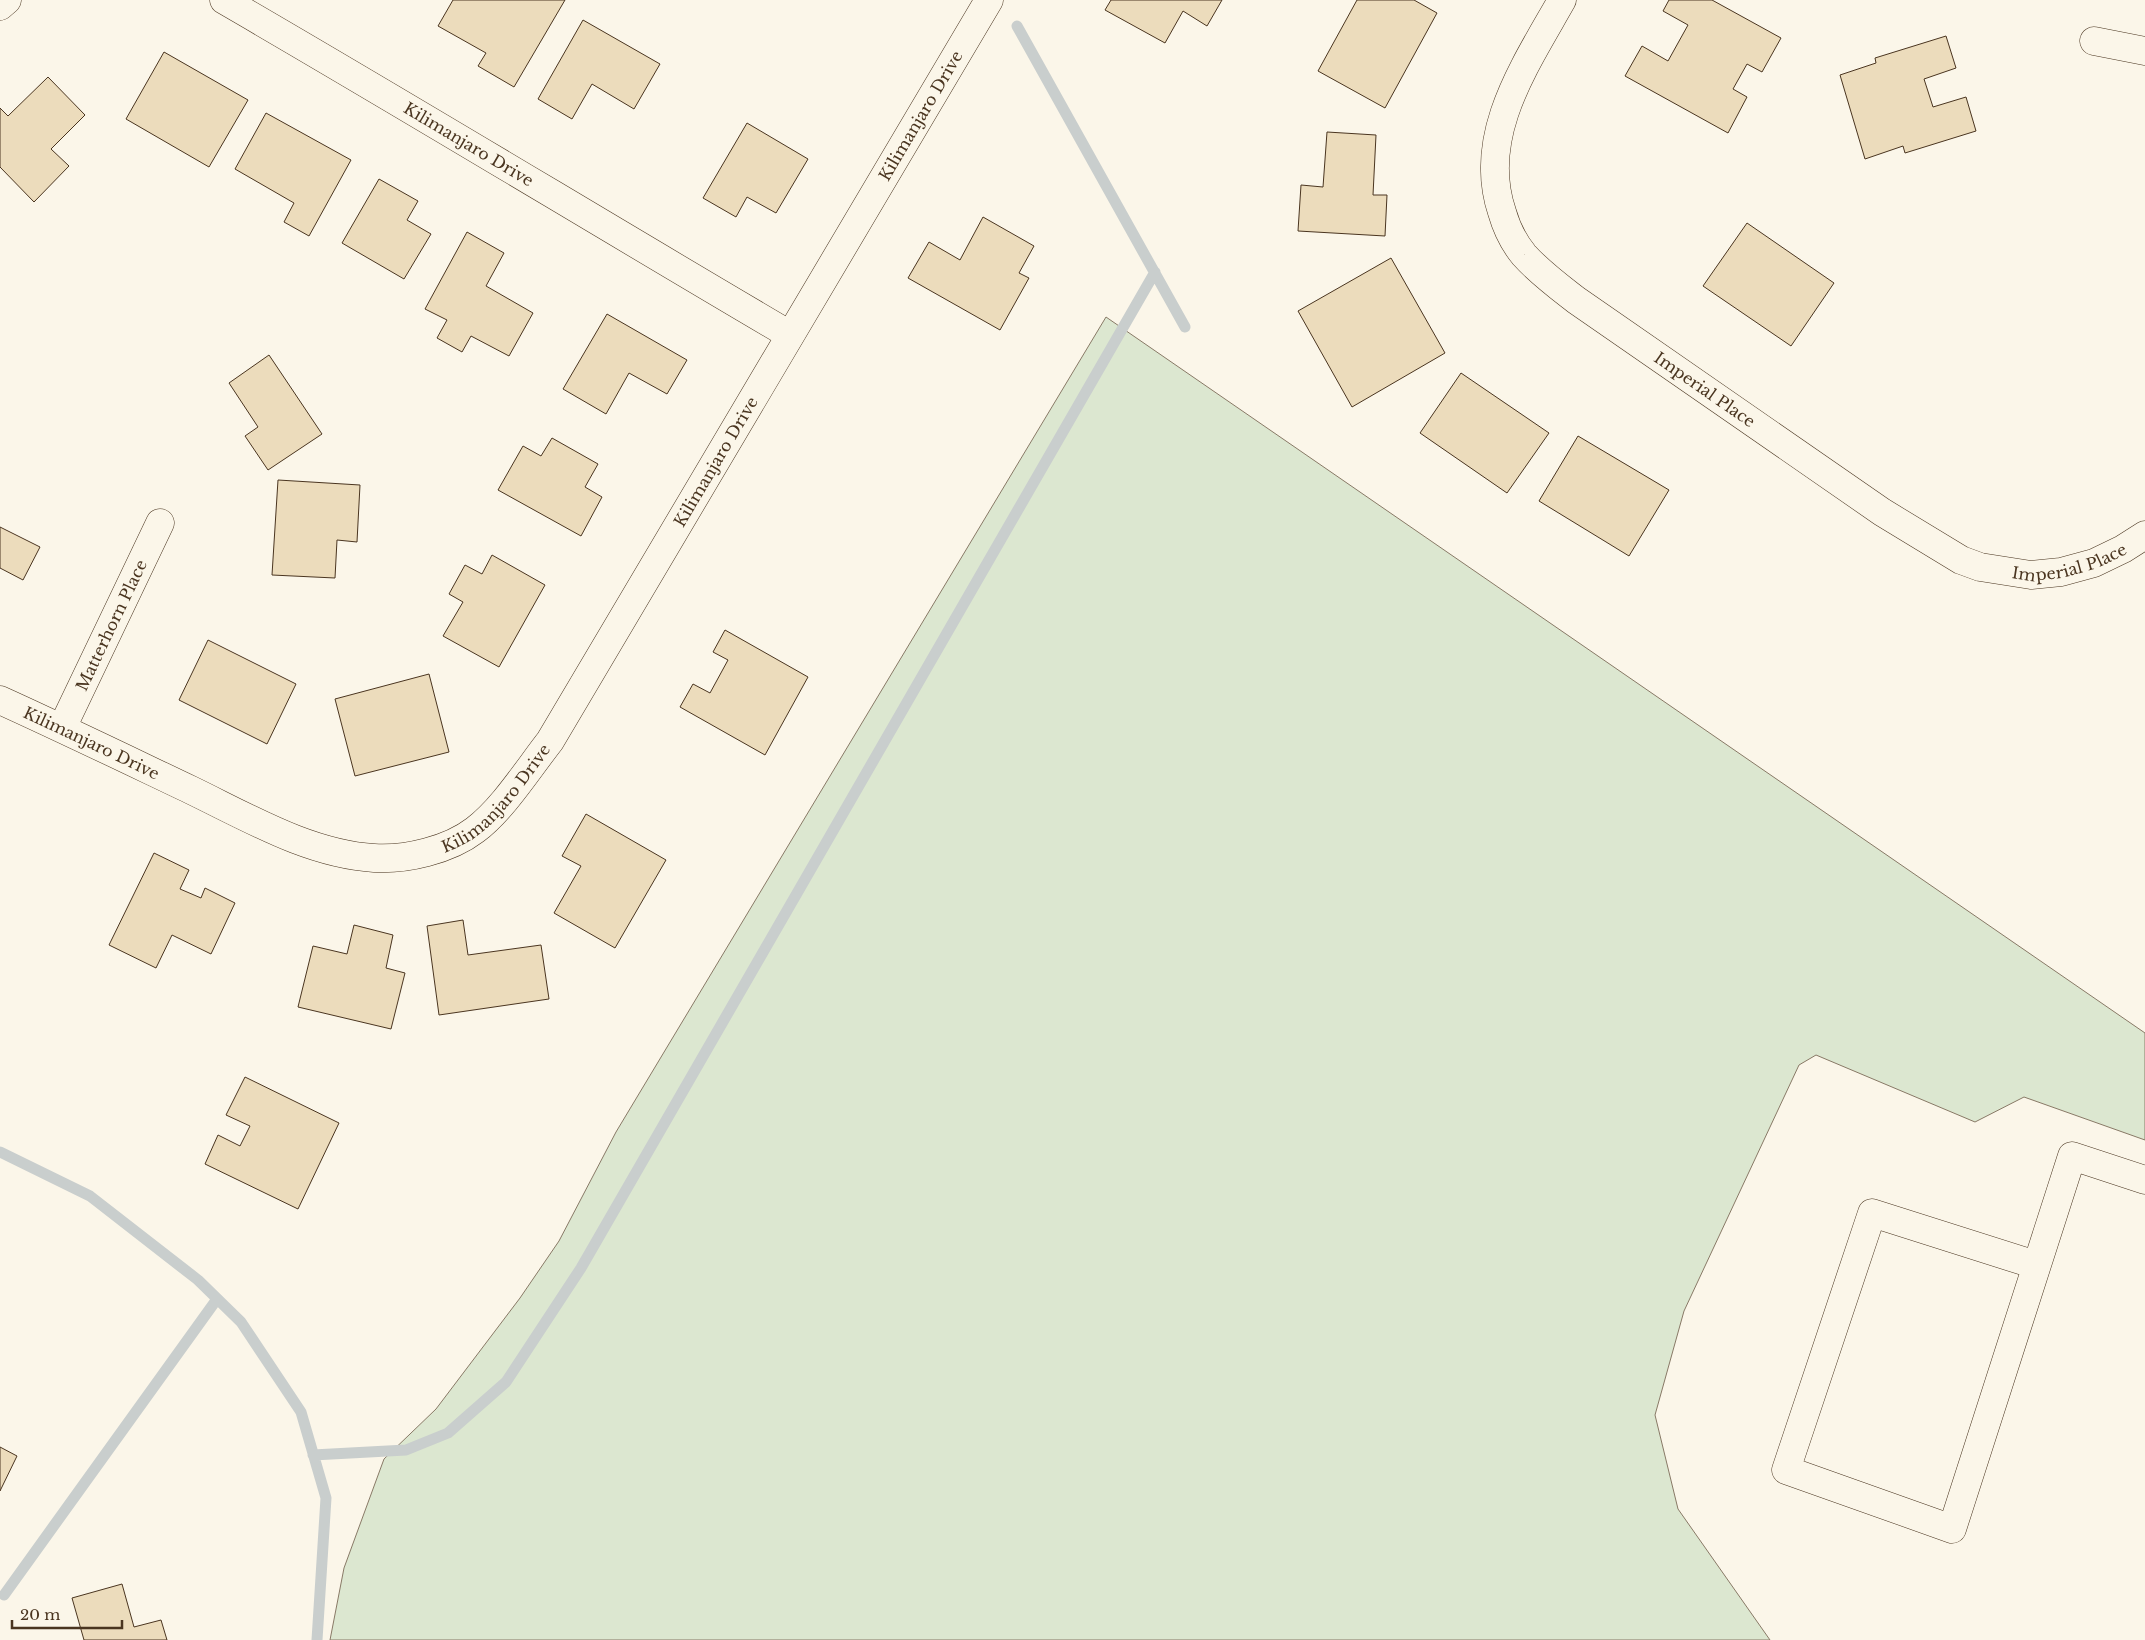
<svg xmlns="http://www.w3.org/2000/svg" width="2145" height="1640" viewBox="0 0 2145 1640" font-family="'Libre Baskerville',serif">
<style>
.green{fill:#dce7d0;stroke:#887966}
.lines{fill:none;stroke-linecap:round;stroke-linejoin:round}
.stream{stroke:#c9cecd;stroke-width:11}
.building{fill:#ecdcbc;stroke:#4a3520}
.minor-casing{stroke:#4a3520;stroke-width:29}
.minor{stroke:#fbf6e9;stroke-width:28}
.labels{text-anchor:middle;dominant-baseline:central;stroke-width:4;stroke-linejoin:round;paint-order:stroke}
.street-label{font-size:16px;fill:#4a3520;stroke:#fbf6e9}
</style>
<rect width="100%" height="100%" fill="#fbf6e9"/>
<path class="green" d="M1106 317 2145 1033V1140L2024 1097 1975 1122 1816 1055 1799 1065 1684 1311 1655 1415 1678 1509 1770 1640H330L344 1568 384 1459 436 1409 520 1298 559 1241 616 1132Z"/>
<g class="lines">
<path class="stream" d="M1017 26 1185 327
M0 1152 90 1196 198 1280 241 1322 301 1412 326 1498 317 1640
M313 1455 406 1450 448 1433 506 1382 581 1268 1155 272
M4 1595 217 1299"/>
</g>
<path class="building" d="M453 0H565L514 87 478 66 486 53 438 26Z
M1111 0H1222L1207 26 1183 11 1165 43 1105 10Z
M1357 0H1414L1437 13 1385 108 1318 71Z
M1669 0H1712L1781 38 1762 72 1747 64 1733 89 1747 97 1728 133 1625 76 1642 46 1668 61 1688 25 1663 11Z
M583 20 660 64 634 109 592 84 572 119 538 99Z
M1946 36 1956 68 1924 79 1933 107 1966 97 1976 131 1905 153 1903 146 1865 159 1840 75 1876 63 1875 58Z
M164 52 248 100 209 167 126 119Z
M48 77 85 115 51 149 69 166 34 202 0 167V108L8 116Z
M266 113 351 160 309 236 284 222 294 203 235 169Z
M747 123 808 159 776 213 747 197 736 217 703 198Z
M1327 132 1376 135 1373 195H1387L1385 236 1298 231 1301 185 1323 187Z
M379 179 418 201 407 220 431 234 404 279 342 243Z
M983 217 1034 246 1019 273 1029 278 1000 330 908 278 929 242 960 260Z
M1747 223 1834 283 1791 346 1703 286Z
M467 232 504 253 486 286 533 313 509 356 471 336 462 352 437 338 447 320 425 309Z
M1391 258 1445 353 1352 407 1298 311Z
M607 314 687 360 667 394 629 373 606 414 563 389Z
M269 355 322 434 268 470 245 436 258 427 229 383Z
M1461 373 1549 433 1507 493 1420 433Z
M1578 436 1669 490 1629 556 1539 501Z
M552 438 598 464 585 487 602 497 581 536 498 490 523 446 541 456Z
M278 480 360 485 357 542 337 540 335 578 272 575Z
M0 527 40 547 23 580 0 568Z
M492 555 545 585 499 667 443 636 463 602 449 594 465 565 482 574Z
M725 630 808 677 765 755 680 707 693 684 710 693 728 660 713 652Z
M208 640 296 684 267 744 179 700Z
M429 674 449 752 355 776 335 699Z
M586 814 666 860 615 948 554 913 581 866 562 856Z
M154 853 189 870 180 889 201 898 205 888 235 903 211 954 172 935 156 968 109 945Z
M463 920 468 955 541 945 549 999 439 1015 427 926Z
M354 925 393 935 386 968 405 973 391 1029 298 1007 313 946 347 954Z
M245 1077 339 1123 298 1209 205 1164 218 1135 240 1146 250 1126 226 1115Z
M0 1447 17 1456 0 1491Z
M122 1584 134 1627 161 1620 167 1640H84L72 1598Z"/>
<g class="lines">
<defs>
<g id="minor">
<path id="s1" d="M224 0C414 110 601 224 790 335"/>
<path id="s2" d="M1562 0C1526 64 1476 135 1502 212 1506 226 1514 243 1524 255 1539 272 1558 286 1576 300L1882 512 1961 560 1980 567 2031 575 2061 572 2094 563 2123 549 2145 535"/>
<path d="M0 6 7 0"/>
<path d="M2094 41 2145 51"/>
<path id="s3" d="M0 700C64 729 128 760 191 790 249 818 309 854 374 858 406 860 449 850 475 830 503 809 528 769 550 741L989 0"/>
<path id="s4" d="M62 728 160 523"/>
<path d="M2036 1265 1872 1213 1786 1470 1952 1529 2072 1156 2145 1180"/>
</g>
</defs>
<use href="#minor" class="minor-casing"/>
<use href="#minor" class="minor"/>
</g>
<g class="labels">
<g class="street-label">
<text stroke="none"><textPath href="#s3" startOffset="1358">Kilimanjaro Drive</textPath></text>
<text stroke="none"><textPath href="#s1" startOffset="284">Kilimanjaro Drive</textPath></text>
<text stroke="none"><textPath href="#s2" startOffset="502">Imperial Place</textPath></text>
<text stroke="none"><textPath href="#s3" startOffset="956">Kilimanjaro Drive</textPath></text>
<text stroke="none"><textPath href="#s2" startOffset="922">Imperial Place</textPath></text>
<text stroke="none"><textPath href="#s4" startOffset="114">Matterhorn Place</textPath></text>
<text stroke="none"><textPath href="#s3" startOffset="101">Kilimanjaro Drive</textPath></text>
<text stroke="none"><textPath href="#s3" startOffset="551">Kilimanjaro Drive</textPath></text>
</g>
</g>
<path d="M12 1620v8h110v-8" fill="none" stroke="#4a3520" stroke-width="2.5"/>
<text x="20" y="1620" font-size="15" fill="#4a3520" stroke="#fbf6e9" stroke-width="4" paint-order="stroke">20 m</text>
</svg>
